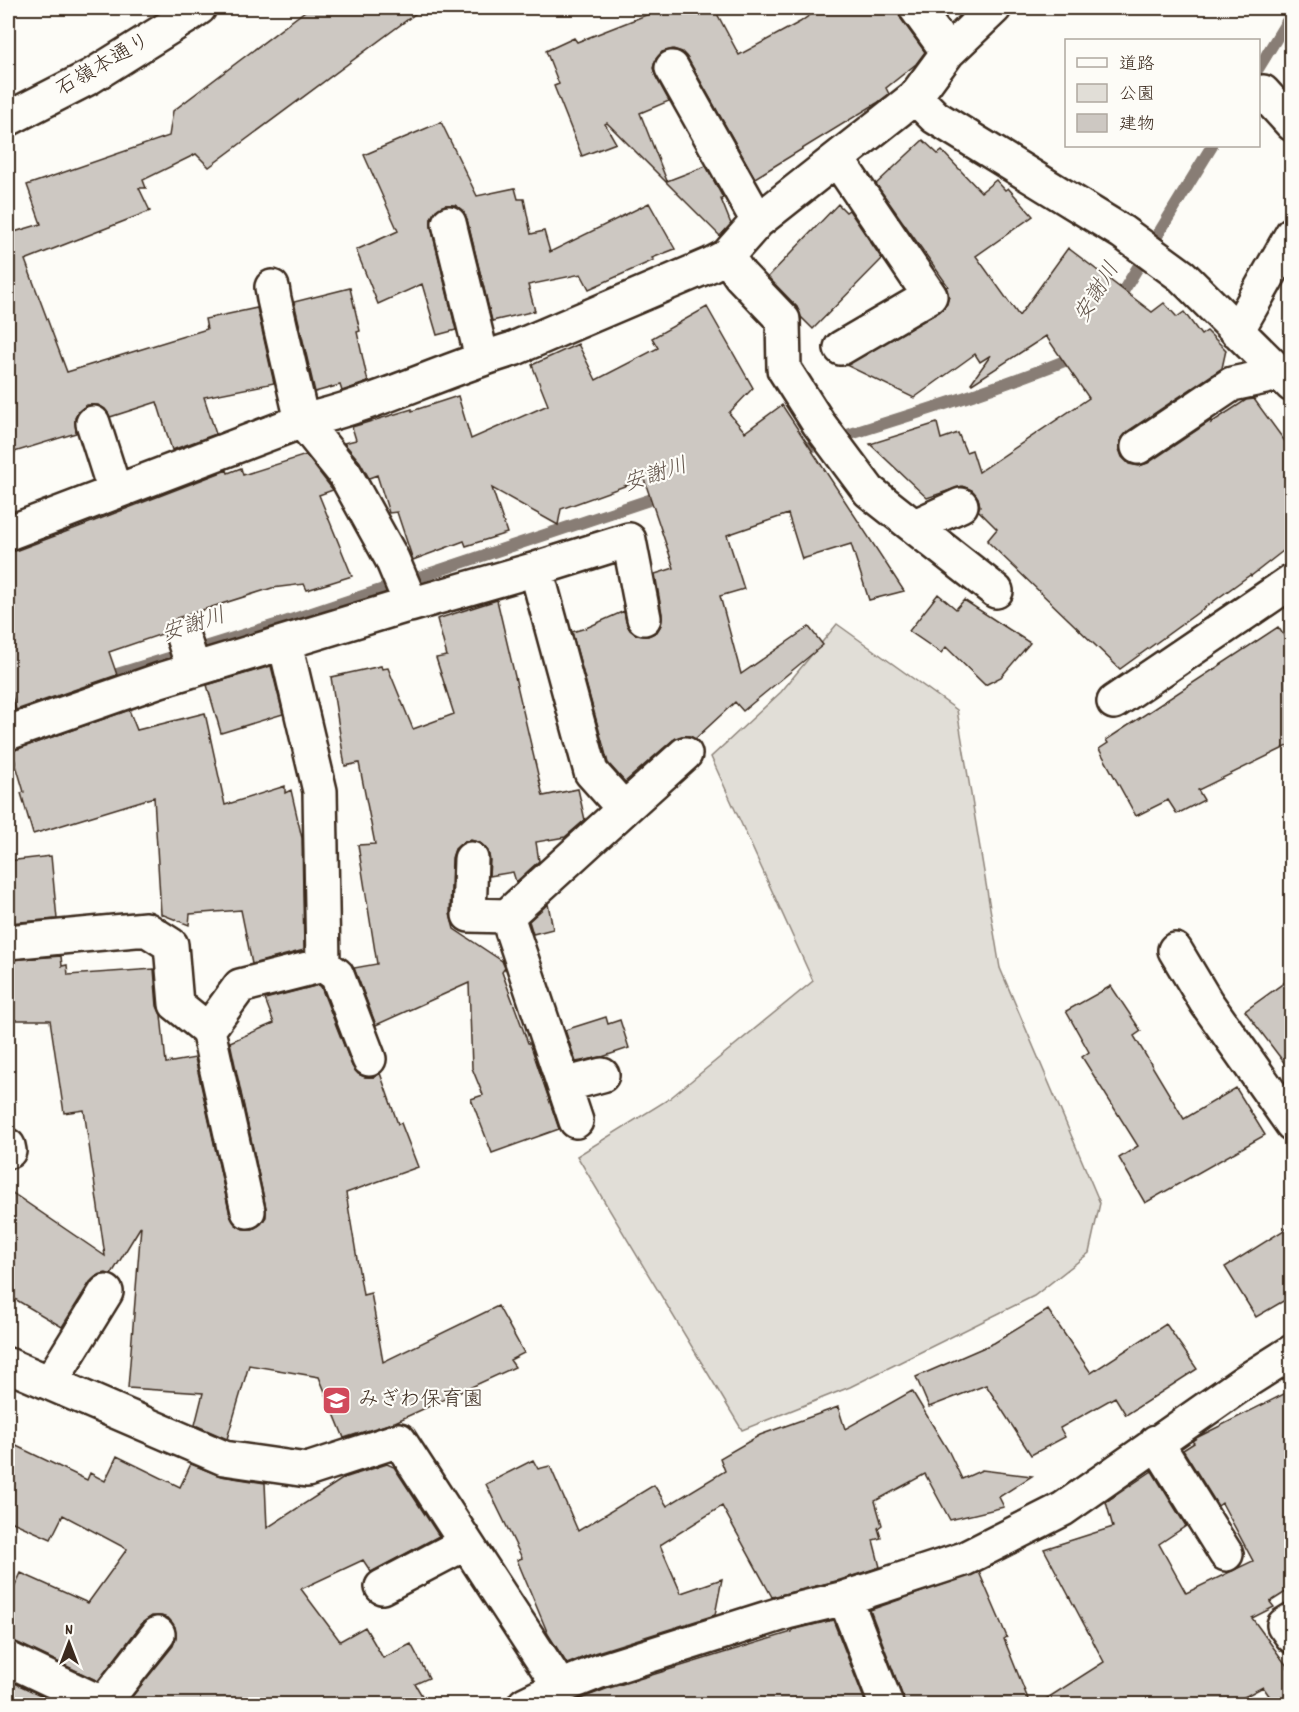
<svg xmlns="http://www.w3.org/2000/svg" width="1299" height="1712" viewBox="0 0 1299 1712" font-family="Dekko,'Klee One',sans-serif">
<style>
.green{fill:#e1ded7;stroke:#8e847a;stroke-width:1.5}
.lines{fill:none;stroke-linecap:round;stroke-linejoin:round}
.stream{stroke:#887d74;stroke-width:12}
.building{fill:#cdc8c2;stroke:#3b2a1e;stroke-width:1.5}
.street-casing{stroke:#3b2a1e;stroke-width:38}
.secondary-casing{stroke:#3b2a1e;stroke-width:38}
.street{stroke:#fdfcf7;stroke-width:33}
.secondary{stroke:#fdfcf7;stroke-width:33}
.labels{text-anchor:middle;dominant-baseline:central;stroke-width:4.5;stroke-linejoin:round;paint-order:stroke}
.street-label{font-size:21px;fill:#3b2a1e;stroke:#fdfcf7}
.poi-label{font-size:21px;fill:#3b2a1e;stroke:#fdfcf7;text-anchor:start}
.water-label{font-size:22px;font-style:italic;fill:#615349;stroke:#fdfcf7}
</style>
<rect width="100%" height="100%" fill="#fdfcf7"/>
<filter id="ink" filterUnits="userSpaceOnUse"><feTurbulence type="fractalNoise" baseFrequency=".0167" numOctaves="2"/><feDisplacementMap in="SourceGraphic" scale="12" xChannelSelector="R" yChannelSelector="G"/><feConvolveMatrix kernelMatrix="1 2 1 2 8 2 1 2 1" color-interpolation-filters="sRGB"/></filter>
<g filter="url(#ink)">
<path class="green" d="M837 624 957 710 1000 968 1100 1203 1089 1253 1034 1296 850 1387 742 1430 577 1156 669 1099 813 981 711 757 781 692Z"/>
<g class="lines">
<path class="stream" d="M1258 69 1292 13
M1116 303 1212 146
M794 452C889 421 986 394 1079 355
M101 679 282 623 667 494
M8 709 30 701"/>
</g>
<path class="building" d="M309 8H423L209 167 196 154 143 180 146 188H139L150 211 25 260 67 372 207 329 205 319 257 308 274 383 204 397 216 434 172 450 157 402 110 417 105 409 98 405H87L79 411 75 418 76 433 8 454V223H10L14 232 41 224 27 185 169 136 173 111Z
M664 8H714L739 55 800 22 820 8H898L901 19 925 52 916 64 886 88 889 94 877 103 755 178 688 59 682 52 673 49 662 52 656 59 653 68 656 77 669 101 640 113 667 181 706 166 723 198 721 199 731 224 720 236 607 123 605 124 616 143 582 156 554 86 559 84 546 51 574 38 577 42Z
M441 122 477 196 515 188 518 199H524L531 234 544 231 550 252 649 203 675 249 652 258 654 260 589 289 581 274 528 285 535 311 492 321 467 219 462 210 455 205H445L436 210 431 218V227L456 330 437 335 422 284 378 304 356 250 398 231 364 155Z
M923 140 938 154 942 151 981 192 996 180 1005 190 1008 188 1033 216 976 256 1019 316 1068 248 1152 312 1164 303 1177 317 1184 312 1201 335 1207 331 1226 350 1222 368 1128 431 1122 438 1119 449 1122 457 1129 464 1139 466 1148 463 1212 420 1211 423 1246 400 1254 399 1292 451V544L1251 576 1250 575 1120 669 987 541 997 529 978 510 980 506 978 498 972 490 962 486 927 498 870 444 937 423 941 439 958 433 966 452 972 450 979 472 1089 398 1046 336 972 384 971 383 991 355 980 362 975 354 914 398 846 365 939 312 947 304 949 296 946 287 948 286 876 184Z
M838 204 846 212 849 210 882 259 813 329 801 317 797 307 768 277Z
M350 288 360 331 357 332 368 382 342 391 340 385 315 392 294 302Z
M707 307 753 388 729 413 745 432 782 405 904 591 869 600 851 544 802 559 788 514 727 535 744 589 720 596 741 674 809 627 823 645 743 711 735 702 695 739 690 736H682L673 740 625 782 608 763 572 632 586 628 624 611 626 622 630 630 637 635 648 636 657 632 661 625 662 614 655 574 674 568 644 479 561 509 558 525 492 488 507 533 466 546 464 541 413 560 397 512 389 513 377 475 369 478 360 462 344 443 356 440 352 427 412 409V411L458 396 471 439 548 405 532 365 578 344 596 380 658 348 652 338Z
M306 455 333 490 319 495 352 576 307 590 304 584 272 588 177 618 169 625 165 633 109 652 117 675 16 710 8 683V551H15L84 525 227 470 228 473 241 468 243 475Z
M938 594 956 609 964 600 1030 643 1001 677 985 685 946 647 941 653 909 631Z
M497 600 543 796 578 789 585 820 565 837 536 842 539 861 516 882 513 872 489 876 490 860 488 851 480 843 471 840 462 843 455 849 452 858 450 914 454 929 502 961 505 968 502 972 528 1043H530L559 1129 492 1153 471 1099 483 1095 472 1068 469 983 376 1025 354 968 377 964 358 845 375 844 359 763 345 766 331 677 381 666 382 669 388 668 413 729 454 714 436 658 447 656 437 619Z
M1278 627 1292 647V744L1198 790 1204 800 1177 814 1168 800 1136 816 1099 749 1108 743 1106 740Z
M271 666 283 714 221 733 207 685Z
M129 710 137 730 205 713 225 805 285 786V793L291 790 302 838 304 950 252 964 241 910 190 914 189 925 161 914 154 797 33 834 21 793 24 792 12 751Z
M51 856 57 919 8 923V861Z
M548 904 553 929 533 934 529 921Z
M61 956 62 966 67 965 68 975 154 969 157 1006 161 1015 166 1063 195 1058 230 1215 235 1224 243 1229H253L261 1224 266 1217V1208L230 1042 274 1023 265 999 319 985 321 987 352 1066 358 1074 365 1077H375L380 1073 398 1124 401 1123 418 1167 346 1193 363 1295 371 1293 383 1362 498 1306 524 1353 510 1360 515 1367 395 1422 344 1438 319 1377 249 1365 227 1439 195 1425 203 1393 128 1388 141 1226 111 1275 106 1273 98 1275 90 1282 62 1327 8 1295V1190L105 1256 84 1110 64 1113 50 1020H8V960Z
M1292 977V1073L1245 1011Z
M1111 986 1141 1031 1134 1036 1184 1119 1236 1088 1265 1135 1145 1203 1119 1158 1138 1146 1082 1057 1089 1052 1066 1011Z
M606 1017 608 1024 620 1020 629 1048 602 1057 576 1062 565 1030Z
M1292 1225V1296L1256 1317 1225 1267Z
M1048 1310 1091 1373 1166 1324 1197 1369 1126 1415 1115 1397 1060 1428 1065 1437 1031 1455 986 1385 929 1407 916 1377 994 1343Z
M1292 1390V1588L1270 1602 1274 1607 1252 1618 1292 1673V1704H1275L1263 1687 1231 1704H1038L1104 1662 1044 1549 1113 1527 1106 1502 1152 1471 1186 1526 1159 1544 1186 1593 1253 1561 1222 1503 1218 1506 1183 1450 1194 1443 1192 1441 1198 1437Z
M912 1391 949 1452 962 1479 982 1470 1032 1476 999 1497 1004 1507 950 1520 925 1474 875 1501 882 1525 878 1528 881 1538 873 1540 880 1567 840 1580 772 1597 722 1506 660 1545 681 1593 722 1579 715 1615 594 1653 567 1664 548 1634 517 1560 522 1558 486 1484 533 1460 538 1469 550 1466 578 1531 654 1485 667 1506 725 1471 720 1458 760 1435 838 1407 845 1429Z
M8 1442 87 1480 90 1473 105 1481 117 1456 180 1487 191 1464 221 1476 265 1483 267 1528 344 1478 387 1464 394 1467 439 1536 371 1572 363 1560 301 1589 340 1641 365 1627 383 1658 411 1644 429 1678 415 1684 427 1704H126L173 1646 176 1637 175 1627 169 1619 161 1616H152L143 1622 98 1681 16 1642 8 1640V1601L21 1573 88 1603 127 1549 63 1515 51 1539 8 1520Z
M979 1572 1007 1637 1004 1639 1030 1704H904L903 1697 870 1610Z
M833 1620 866 1704H567L606 1689 792 1632V1630Z
M8 1680 60 1704H8Z"/>
<g class="lines">
<defs>
<path id="street" d="M916 8 948 52
M672 68 758 221
M1263 92 1292 124
M915 97 935 117 1122 232 1182 276 1292 385
M837 159 930 296 841 348
M449 223 482 358
M727 256 740 275 783 320 784 369 819 424 869 491 996 591
M1237 331 1292 234
M93 423 115 492
M1138 447 1232 384 1280 374
M915 526 961 505
M8 533 302 421C375 405 442 370 513 349L710 265 727 256 758 221 915 97 948 52 994 8
M536 569 591 772 624 809 507 916 576 1121
M410 605 536 569 629 540 644 618
M183 637 194 670
M1114 702 1292 581
M8 733 160 680 411 604 392 559 345 474 302 421 274 299 272 287
M624 809 685 754
M471 859 469 915 507 916
M8 942 146 929 171 945 176 1004 208 1030
M1175 950 1206 1002 1292 1124
M323 965 337 975 369 1059
M564 1085 602 1075
M8 1146 9 1151
M248 1211 208 1030 240 986 323 965 320 791 285 643
M8 1365 224 1458 307 1470 399 1440 560 1687
M50 1383 106 1292
M1156 1442 1226 1554
M382 1587 466 1543
M845 1598 886 1704
M1292 1620 1284 1625 1292 1636
M8 1659 103 1704
M103 1704 158 1634
M525 1704 560 1687 600 1671 787 1612 845 1598 964 1559 1063 1509 1243 1383 1292 1352"/>
<path id="secondary" d="M8 119 90 77 186 17 199 8"/>
</defs>
<use href="#street" class="street-casing"/>
<use href="#secondary" class="secondary-casing"/>
<use href="#street" class="street"/>
<use href="#secondary" class="secondary"/>
</g>
</g>
<defs>
<symbol id="school-square" viewBox="-11 -11 22 22"><rect x="-9" y="-9" width="18" height="18" rx="4" fill="#d1495b" stroke="#fdfcf7"/><path d="M0-5L7-2L0 1L-7-2ZM-4 1L0 2.5L4 1V4Q0 6-4 4Z" fill="#fff"/></symbol>
</defs>
<g fill-rule="evenodd">
<use href="#school-square" x="320" y="1384" width="33" height="33"/>
</g>
<g class="labels">
<g class="street-label">
<text transform="translate(104 66) rotate(-30)">石嶺本通り</text>
</g>
<g class="poi-label">
<text x="358" y="1401">みぎわ保育園</text>
</g>
<g class="water-label">
<text transform="translate(1098 293) rotate(-59)">安謝川</text>
<text transform="translate(656 476) rotate(-18)">安謝川</text>
<text transform="translate(194 626) rotate(-18)">安謝川</text>
</g>
</g>
<rect width="1299" height="1712" fill="none" stroke="#fdfcf7" stroke-width="30"/>
<rect x="15" y="15" width="1269" height="1682" fill="none" stroke="#3b2a1e" stroke-width="2" filter="url(#ink)"/>
<rect x="1065" y="39" width="195" height="108" fill="#fdfcf7" stroke="#afa8a0" stroke-width="1.5"/>
<rect x="1077" y="58" width="30" height="9" fill="#fdfcf7" stroke="#afa8a0" stroke-width="1.5"/>
<text x="1119" y="69" font-size="18" fill="#3b2a1e">道路</text>
<rect x="1077" y="84" width="30" height="18" fill="#e1ded7" stroke="#afa8a0" stroke-width="1.5"/>
<text x="1119" y="99" font-size="18" fill="#3b2a1e">公園</text>
<rect x="1077" y="114" width="30" height="18" fill="#cdc8c2" stroke="#afa8a0" stroke-width="1.5"/>
<text x="1119" y="129" font-size="18" fill="#3b2a1e">建物</text>
<g transform="translate(69 1643)" stroke="#fdfcf7" stroke-width="4.5" paint-order="stroke">
<path d="M0-4.5L10 22L0 15L-10 22Z" fill="#3b2a1e"/>
<text y="-9" font-size="16" font-weight="bold" text-anchor="middle" fill="#3b2a1e">N</text>
</g>
</svg>
